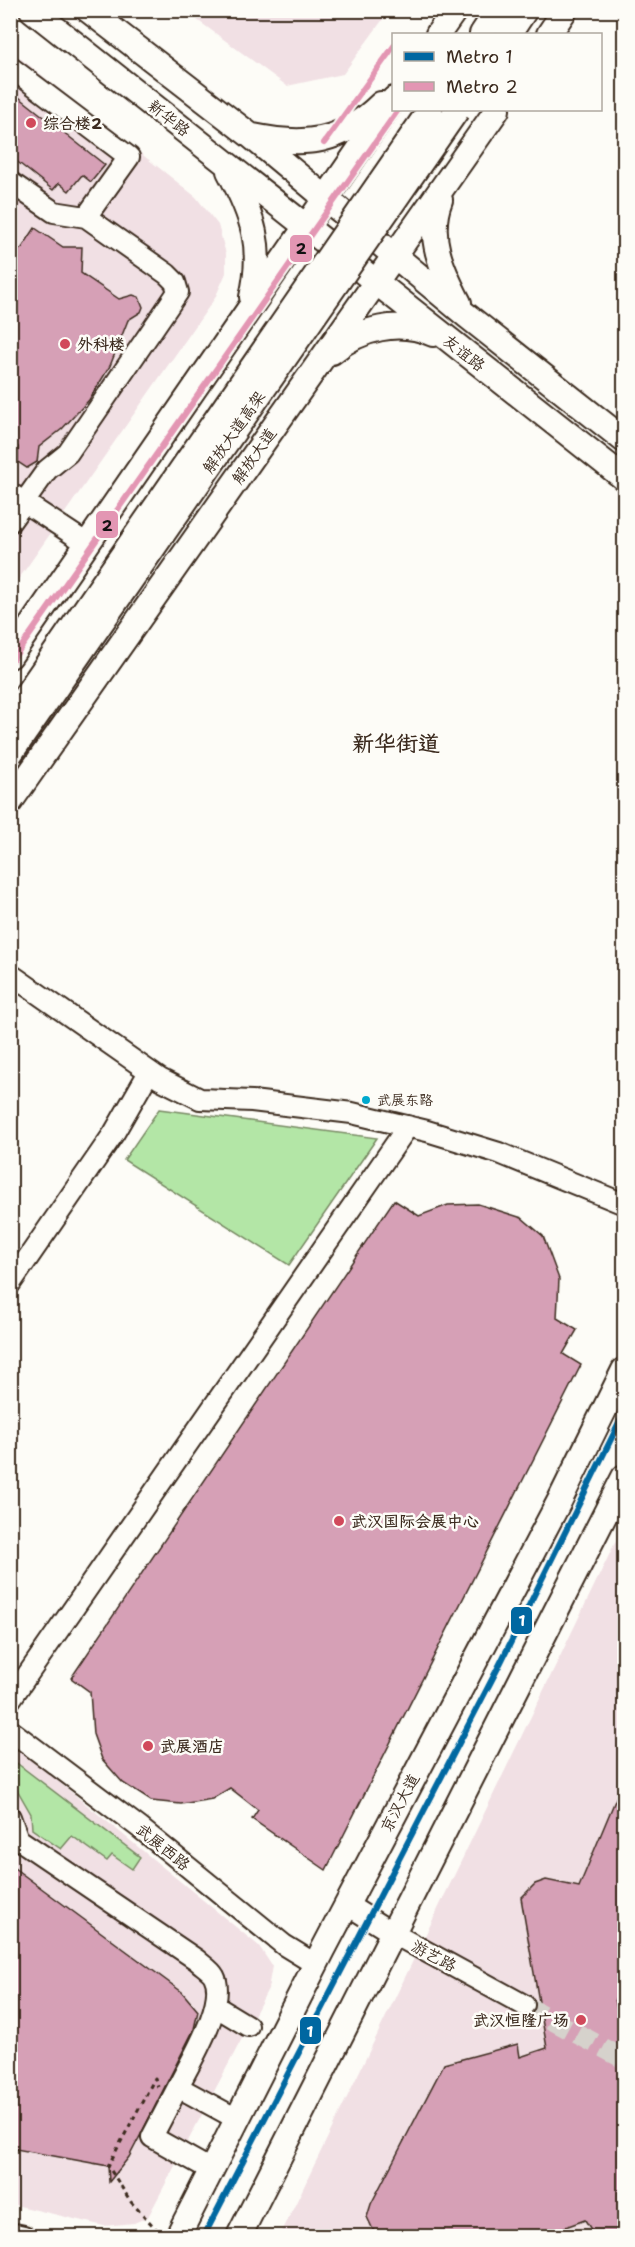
<svg xmlns="http://www.w3.org/2000/svg" width="635" height="2247" viewBox="0 0 635 2247" font-family="'Shantell Sans','LXGW WenKai TC',sans-serif">
<style>
.built{fill:#f1e0e4}
.green{fill:#b3e6a6;stroke:#778862;stroke-width:1.5}
.building{fill:#d6a0b6;stroke:#3b2a1e;stroke-width:1.5}
.lines{fill:none;stroke-linecap:round;stroke-linejoin:round}
.minor-tunnel{stroke:#d6d2cc;stroke-width:20;stroke-dasharray:20 10;stroke-linecap:butt}
.minor-casing{stroke:#3b2a1e;stroke-width:24}
.major-casing{stroke:#3b2a1e;stroke-width:28}
.path{stroke:#3b2a1e;stroke-width:3;stroke-dasharray:4.5 4.5;stroke-linecap:butt}
.minor{stroke:#fdfcf7;stroke-width:20}
.major{stroke:#fdfcf7;stroke-width:24}
.major-bridge-casing{stroke:#3b2a1e;stroke-width:28;stroke-linecap:butt}
.major-bridge{stroke:#fdfcf7;stroke-width:24}
.metro-1-casing{stroke:#fdfcf7;stroke-width:10}
.metro-2-casing{stroke:#fdfcf7;stroke-width:10}
.metro-1{stroke:#0067a1;stroke-width:6}
.metro-2{stroke:#e396b3;stroke-width:6}
.poi-dot{fill:#d1495b;stroke:#fdfcf7;stroke-width:2}
.bus-dot{fill:#00a9ce;stroke:#fdfcf7;stroke-width:2}
.labels{text-anchor:middle;dominant-baseline:central;stroke-width:5;stroke-linejoin:round;paint-order:stroke}
.bus-label{font-size:14px;fill:#3b2a1e;stroke:#fdfcf7;text-anchor:start}
.street-label{font-size:16px;fill:#3b2a1e;stroke:#fdfcf7}
.poi-label{font-size:16px;font-weight:bold;fill:#3b2a1e;stroke:#fdfcf7;text-anchor:start}
.district-label{font-size:22px;font-weight:bold;fill:#3b2a1e;stroke:#fdfcf7}
.line-badge{stroke:#fdfcf7;stroke-width:2}
.badge-label{font-size:16px;text-anchor:middle;font-weight:bold;fill:#fff}
.pale-badge-label{font-size:16px;text-anchor:middle;font-weight:bold;fill:#111}
</style>
<rect width="100%" height="100%" fill="#fdfcf7"/>
<filter id="ink" filterUnits="userSpaceOnUse"><feTurbulence type="fractalNoise" baseFrequency=".0167" numOctaves="2"/><feDisplacementMap in="SourceGraphic" scale="12" xChannelSelector="R" yChannelSelector="G"/><feConvolveMatrix kernelMatrix="1 2 1 2 8 2 1 2 1" color-interpolation-filters="sRGB"/></filter>
<g filter="url(#ink)">
<path class="built" d="M185 11H184H389L343 74 287 86Z
M11 51 196 197 218 225 226 254V273L215 298 11 590Z
M624 1524V2236H280Z
M10 1742 259 1946 272 1966 268 1989 148 2217 134 2223 104 2226 11 2204Z"/>
<path class="green" d="M159 1109 377 1138 289 1265 124 1160Z
M10 1758 140 1857 132 1869 112 1855 107 1861 72 1836 61 1849 32 1829 31 1814 11 1779Z"/>
<path class="building" d="M10 90 105 165 91 182 82 175 69 191 59 183 53 190 10 156Z
M35 228 63 247H82L81 273 119 299 133 295 139 297 143 307 141 312 128 320 110 366 89 400 62 429 39 447 37 462 27 468 18 462V447L10 442V256L22 248Z
M394 1200 419 1216 448 1205 478 1204 522 1218 543 1236 559 1279 557 1318 577 1330 563 1354 581 1365 326 1870 252 1819 258 1810 230 1788 212 1799 181 1804 151 1801 123 1783 102 1759 93 1734 90 1692 71 1678Z
M624 1779V1981L615 1999 624 2042V2236H595L585 2220 557 2230V2236H376L367 2217 371 2204 444 2064 518 2044 520 2057 547 2048 521 1898 535 1884 546 1880 579 1887Z
M10 1865 182 1992 198 2011 194 2029 140 2136 129 2157 109 2182 108 2166 10 2148Z"/>
<g class="lines">
<path class="minor-tunnel" d="M524 2005 624 2059"/>
<defs>
<path id="minor" d="M10 67 129 157 86 217
M10 182 54 212 86 217 167 274 175 282 178 292 68 453 47 470 10 522
M10 493 86 543
M10 974 160 1079 200 1099 252 1101 352 1113 427 1131 499 1153 624 1204
M10 1284 114 1133 149 1072
M10 1700 408 1126
M10 1730 140 1828 284 1945 315 1964
M10 1817 18 1839 197 1960C202 1965 211 1970 214 1976 228 2002 190 2062 178 2087L237 2119
M346 1904 394 1934 524 2005
M215 2006 248 2026
M178 2087 152 2137 211 2170
M10 2233 24 2236"/>
<path id="major" d="M32 10 624 478
M88 10 251 136 466 315 624 440
M438 34 455 10
M482 34 498 10
M509 34 525 10
M549 34 565 10
M253 136C306 147 341 143 381 104
M229 171C253 216 264 247 252 297
M440 200C426 236 442 270 459 303
M332 352C360 328 399 319 433 334
M10 656 394 99
M10 802 497 110
M178 2236 323 1950 560 1500 624 1370
M239 2236 624 1477"/>
</defs>
<use href="#minor" class="minor-casing"/>
<use href="#major" class="major-casing"/>
<path class="path" d="M158 2231 131 2202 108 2166 155 2078 158 2087"/>
<use href="#minor" class="minor"/>
<use href="#major" class="major"/>
<defs>
<path id="major-bridge" d="M10 718 430 110
M10 754 457 110"/>
</defs>
<use href="#major-bridge" class="major-bridge-casing"/>
<use href="#major-bridge" class="major-bridge"/>
<defs>
<path id="metro-1" d="M204 2236 501 1662 624 1413"/>
<path id="metro-2" d="M324 143 394 46
M10 663 398 110"/>
</defs>
<use href="#metro-1" class="metro-1-casing"/>
<use href="#metro-2" class="metro-2-casing"/>
<use href="#metro-1" class="metro-1"/>
<use href="#metro-2" class="metro-2"/>
</g>
</g>
<g class="poi-dot">
<circle cx="31" cy="123" r="6"/>
<circle cx="65" cy="344" r="6"/>
<circle cx="339" cy="1521" r="6"/>
<circle cx="148" cy="1746" r="6"/>
<circle cx="581" cy="2020" r="6"/>
</g>
<circle class="bus-dot" cx="366" cy="1100" r="5"/>
<g class="labels">
<g class="bus-label">
<text x="377" y="1100">武展东路</text>
</g>
<g class="street-label">
<text transform="translate(169 118) rotate(38)">新华路</text>
<text transform="translate(464 353) rotate(38)">友谊路</text>
<text transform="translate(234 432) rotate(-55)">解放大道高架</text>
<text transform="translate(254 456) rotate(-55)">解放大道</text>
<text transform="translate(400 1803) rotate(-62)">京汉大道</text>
<text transform="translate(163 1847) rotate(39)">武展西路</text>
<text transform="translate(434 1956) rotate(28)">游艺路</text>
</g>
<g class="poi-label">
<text x="43" y="123">综合楼2</text>
<text x="77" y="344">外科楼</text>
<text x="351" y="1521">武汉国际会展中心</text>
<text x="160" y="1746">武展酒店</text>
<text x="569" y="2020" text-anchor="end">武汉恒隆广场</text>
</g>
<g class="district-label">
<text x="396" y="743">新华街道</text>
</g>
</g>
<g class="line-badge">
<rect x="289" y="234" width="24" height="29" rx="6" fill="#e396b3"/>
<rect x="95" y="510" width="24" height="29" rx="6" fill="#e396b3"/>
<rect x="510" y="1606" width="23" height="29" rx="6" fill="#0067a1"/>
<rect x="299" y="2016" width="23" height="29" rx="6" fill="#0067a1"/>
</g>
<g class="badge-label">
<text x="522" y="1626">1</text>
<text x="310" y="2037">1</text>
</g>
<g class="pale-badge-label">
<text x="301" y="254">2</text>
<text x="107" y="531">2</text>
</g>
<rect width="635" height="2247" fill="none" stroke="#fdfcf7" stroke-width="36"/>
<rect x="18" y="18" width="599" height="2211" fill="none" stroke="#3b2a1e" stroke-width="2" filter="url(#ink)"/>
<rect x="392" y="33" width="210" height="78" fill="#fdfcf7" stroke="#afa8a0" stroke-width="1.5"/>
<rect x="404" y="52" width="30" height="9" fill="#0067a1" stroke="#afa8a0" stroke-width="1.5"/>
<text x="446" y="63" font-size="18" fill="#3b2a1e">Metro 1</text>
<rect x="404" y="82" width="30" height="9" fill="#e396b3" stroke="#afa8a0" stroke-width="1.5"/>
<text x="446" y="93" font-size="18" fill="#3b2a1e">Metro 2</text>
</svg>
